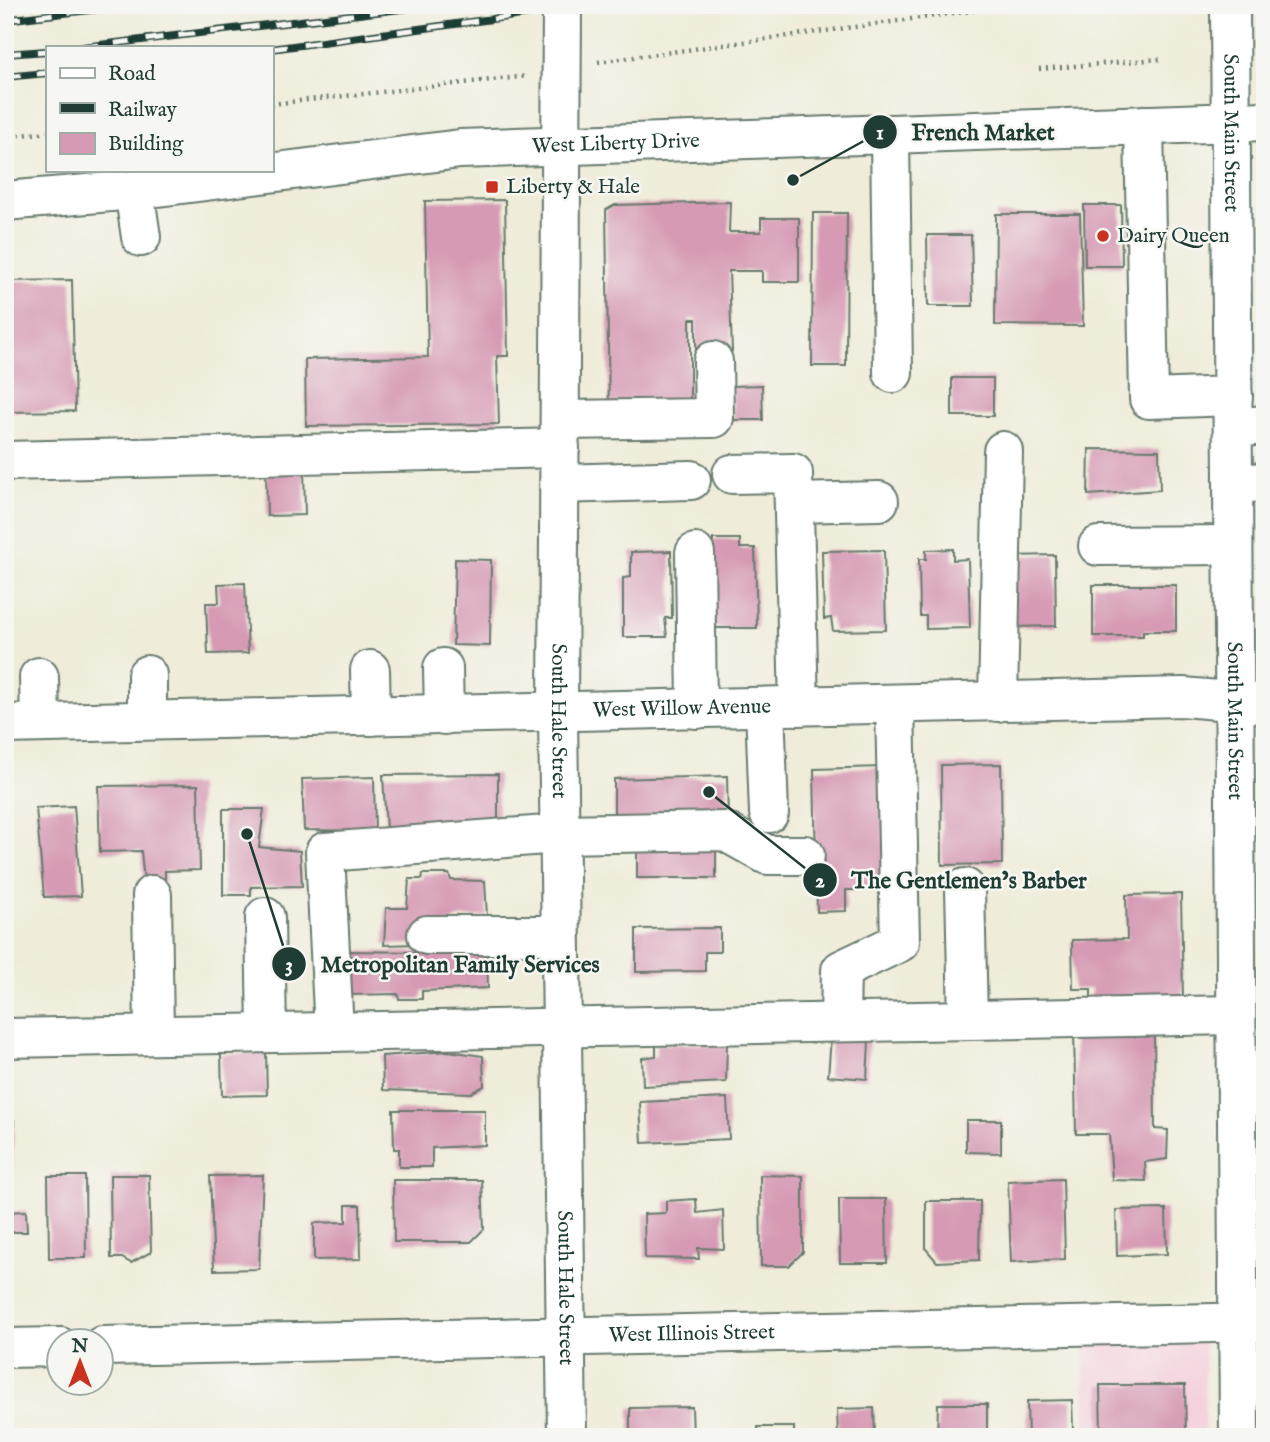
<svg xmlns="http://www.w3.org/2000/svg" width="1270" height="1442" viewBox="0 0 1270 1442" font-family="'IM FELL English',serif">
<style>
.built{fill:#f4cfdc}
.building{fill:#d69ab4}
.lines{fill:none;stroke-linecap:round;stroke-linejoin:round}
.minor-casing{stroke:#687a6e;stroke-width:42}
.path{stroke:#687a6e;stroke-width:4.5;stroke-dasharray:2 5;stroke-linecap:butt}
.minor{stroke:#fff;stroke-width:38}
.rail-casing{stroke:#1f3d34;stroke-width:8}
.rail{stroke:#f6f6f2;stroke-width:5;stroke-dasharray:16;stroke-linecap:butt}
.poi-dot{fill:#c8321e;stroke:#f6f6f2;stroke-width:2.5}
.labels{text-anchor:middle;dominant-baseline:central;stroke-width:5;stroke-linejoin:round;paint-order:stroke}
.street-label{font-size:21px;fill:#1f3d34;stroke:#f6f6f2}
.poi-label{font-size:21px;fill:#1f3d34;stroke:#f6f6f2;text-anchor:start}
.leader{fill:none;stroke:#1f3d34;stroke-width:2.5}
.callout-dot{fill:#1f3d34;stroke:#f6f6f2;stroke-width:2.5}
.mark-label{font-size:21px;text-anchor:middle;font-weight:bold;fill:#fff}
.callout-label{font-size:23px;text-anchor:middle;font-weight:bold;fill:#1f3d34;stroke:#f6f6f2;stroke-width:5;stroke-linejoin:round;paint-order:stroke}
</style>
<rect width="100%" height="100%" fill="#f6f6f2"/>
<filter id="ink" filterUnits="userSpaceOnUse"><feTurbulence type="fractalNoise" baseFrequency=".0143" numOctaves="2"/><feDisplacementMap in="SourceGraphic" scale="14" xChannelSelector="R" yChannelSelector="G"/><feConvolveMatrix kernelMatrix="1 2 1 2 8 2 1 2 1" color-interpolation-filters="sRGB"/></filter>
<filter id="wash" filterUnits="userSpaceOnUse"><feTurbulence type="fractalNoise" baseFrequency=".00686" numOctaves="4" result="noise"/><feDisplacementMap in="SourceGraphic" scale="28" xChannelSelector="R" yChannelSelector="G"/><feGaussianBlur stdDeviation="1.57" result="paint"/><feColorMatrix in="noise" values="0 0 0 0 0 0 0 0 0 0 0 0 0 0 0 0 0 1.4 0 .05"/><feComposite in="paint" operator="in"/></filter>
<g filter="url(#wash)">
<rect width="100%" height="100%" fill="#efecd9"/>
<path class="built" d="M1204 1337 1205 1437H1085L1084 1339Z"/>
<g id="blocks">
<path class="building" d="M505 200 508 356H497L499 424 306 426 305 359 428 357 425 201Z
M730 202 729 232H761V218H799V282H762V271H729L732 351H696V319H690V411L609 413 606 210 615 205Z
M1084 205H1121L1122 266H1085Z
M813 213H847L846 366H812Z
M996 214H1080L1083 326 995 325Z
M927 235H971L973 306H928Z
M72 280 75 411 5 412V281Z
M952 378H993V416H952Z
M762 385 763 420H733L732 386Z
M1089 449 1159 450 1160 490 1088 495Z
M304 466 305 515 267 516 266 467Z
M713 539H740V548H755L757 628H708Z
M953 549V560L968 559 970 628 926 629V616H920L919 559H926V550Z
M884 550 886 630 833 631 831 618 824 619 822 551Z
M671 551 672 618H665L667 637H623V578L631 577V552Z
M1055 555 1056 626 1012 627 1004 556Z
M455 559 491 560 490 646 453 645Z
M245 583 248 653 208 654 206 603H219L218 584Z
M1093 585H1176V631H1143V636H1093Z
M1001 764 1002 864 942 865 941 765Z
M883 767 886 890H846V911L817 912 814 769Z
M498 774V824L386 829 383 775Z
M727 776 728 823 614 826V779Z
M374 777 375 831 304 830 302 779Z
M198 785 200 870 165 871V882H144L141 851 100 852 98 786Z
M74 806 81 896 44 897 36 808Z
M223 809H264L259 847 300 851 302 886 251 887V895H223Z
M716 839V878H637V842Z
M423 874H449L451 880 485 881 487 916 458 918 418 944 384 945 386 908H407L409 879H422Z
M1181 894 1183 999 1091 1001V989H1073L1072 940 1127 939 1126 895Z
M720 928V952H705V971L636 972V929Z
M346 951 487 953 488 988 422 991V999H399L398 994 345 995Z
M1154 1029 1155 1129 1168 1130 1167 1159 1145 1162 1146 1181 1112 1180 1109 1134H1076L1074 1030Z
M831 1038 869 1041 867 1079 828 1076Z
M656 1044H727L726 1082 643 1086 642 1058 656 1056Z
M449 1051 483 1056 484 1086 471 1093 383 1090 382 1056Z
M266 1052 267 1095 222 1096 221 1054Z
M727 1098 729 1139 642 1143 640 1102Z
M393 1110H485V1145L432 1148V1167H399V1149H394Z
M5 1120H14L12 1171H5Z
M966 1120H1001V1153L966 1152Z
M110 1175H149L151 1252 131 1263 122 1258H111Z
M263 1175 259 1269 214 1270 210 1176Z
M760 1175 803 1176V1252L789 1266H761Z
M48 1176H85L86 1258H49Z
M1063 1179 1065 1259 1011 1262 1008 1181Z
M393 1180H482L484 1229 471 1242H394Z
M696 1199 697 1213 723 1210 724 1249 698 1248 699 1259 645 1258 644 1214 666 1213V1201Z
M839 1199H886L887 1263H840Z
M926 1201H980L979 1260 937 1262 926 1249Z
M346 1205H360L361 1259 314 1260V1223L346 1222Z
M1166 1209 1167 1254 1117 1256 1116 1210Z
M26 1211 27 1232H5V1212Z
M1100 1385H1185L1186 1437H1101Z
M1072 1400 1073 1430 1054 1431V1437H1028L1027 1401Z
M938 1404H987V1437H937Z
M692 1407 693 1437H630V1408Z
M874 1408 875 1437H838L837 1409Z
M758 1427H794V1437H758Z
M274 1432V1437H241V1433Z"/>
</g>
</g>
<g filter="url(#ink)">
<use href="#blocks" fill-opacity="0" stroke="#687a6e" stroke-width="2"/>
<g class="lines">
<defs>
<g id="minor">
<path id="s1" d="M562 5 558 712 567 1437"/>
<path id="s2" d="M1230 5 1239 1437"/>
<path d="M1144 125 1149 399 1233 396"/>
<path d="M890 134 893 373"/>
<path d="M134 190 141 237"/>
<path id="s3" d="M5 201 134 190 460 149 1265 121"/>
<path d="M560 420 714 418 713 361"/>
<path d="M1233 428 1265 425"/>
<path d="M5 461 560 448"/>
<path d="M732 474 793 473 799 706"/>
<path d="M560 484 691 480"/>
<path d="M1233 484 1265 482"/>
<path d="M794 503 879 501"/>
<path d="M1098 546 1233 545"/>
<path d="M695 553 697 709"/>
<path d="M443 668 444 715"/>
<path d="M370 670 371 716"/>
<path d="M147 675V720"/>
<path d="M39 677 40 723"/>
<path d="M998 702 1003 451"/>
<path d="M765 707 769 813"/>
<path id="s4" d="M5 724 1183 697 1265 704"/>
<path d="M965 888 968 1020"/>
<path d="M152 895 154 1035"/>
<path d="M265 917 267 1033"/>
<path d="M427 935H560"/>
<path d="M840 1022 841 970 900 942 895 704"/>
<path d="M334 1032 325 852 559 834 724 831 767 855H805"/>
<path d="M5 1038 1236 1015"/>
<path id="s5" d="M102 1346 1263 1322"/>
<path d="M5 1348 60 1347"/>
</g>
</defs>
<use href="#minor" class="minor-casing"/>
<path class="path" d="M598 62 1015 5
M1039 69 1160 59
M271 104 528 76
M5 137 47 132"/>
<use href="#minor" class="minor"/>
<defs>
<path id="rail" d="M5 20 131 5
M83 47 434 5
M271 49 596 5
M5 54 47 51
M5 77 47 73"/>
</defs>
<use href="#rail" class="rail-casing"/>
<use href="#rail" class="rail"/>
</g>
</g>
<g class="poi-dot">
<rect x="485" y="180" width="14" height="14" rx="3.5"/>
<circle cx="1103" cy="236" r="7"/>
</g>
<g class="labels">
<g class="street-label">
<text stroke="none"><textPath href="#s2" startOffset="128">South Main Street</textPath></text>
<text stroke="none"><textPath href="#s3" startOffset="614">West Liberty Drive</textPath></text>
<text stroke="none"><textPath href="#s4" startOffset="677">West Willow Avenue</textPath></text>
<text stroke="none"><textPath href="#s1" startOffset="716">South Hale Street</textPath></text>
<text stroke="none"><textPath href="#s2" startOffset="716">South Main Street</textPath></text>
<text stroke="none"><textPath href="#s1" startOffset="1283">South Hale Street</textPath></text>
<text stroke="none"><textPath href="#s5" startOffset="590">West Illinois Street</textPath></text>
</g>
<g class="poi-label">
<text x="506" y="187">Liberty &amp; Hale</text>
<text x="1117" y="236">Dairy Queen</text>
</g>
</g>
<path class="leader" d="M793 180L880 132M709 792L820 880M247 834L289 964"/>
<g class="callout-dot">
<circle cx="793" cy="180" r="7"/>
<circle cx="709" cy="792" r="7"/>
<circle cx="247" cy="834" r="7"/>
<circle cx="880" cy="132" r="18"/>
<circle cx="820" cy="880" r="18"/>
<circle cx="289" cy="964" r="18"/>
</g>
<g class="mark-label">
<text x="880" y="139">1</text>
<text x="820" y="887">2</text>
<text x="289" y="971">3</text>
</g>
<g class="callout-label">
<text x="983" y="140">French Market</text>
<text x="969" y="888">The Gentlemen’s Barber</text>
<text x="460" y="972">Metropolitan Family Services</text>
</g>
<rect width="1270" height="1442" fill="none" stroke="#f6f6f2" stroke-width="28"/>
<rect x="46" y="46" width="228" height="126" fill="#f6f6f2" stroke="#a0aca6" stroke-width="2"/>
<rect x="60" y="68" width="35" height="10" fill="#ffffff" stroke="#a0aca6" stroke-width="2"/>
<text x="108" y="80" font-size="21" fill="#1f3d34">Road</text>
<rect x="60" y="103" width="35" height="10" fill="#1f3d34" stroke="#a0aca6" stroke-width="2"/>
<text x="108" y="116" font-size="21" fill="#1f3d34">Railway</text>
<rect x="60" y="133" width="35" height="21" fill="#d69ab4" stroke="#a0aca6" stroke-width="2"/>
<text x="108" y="150" font-size="21" fill="#1f3d34">Building</text>
<g transform="translate(80 1362)"><circle r="33" fill="#f6f6f2" stroke="#a0aca6" stroke-width="2"/>
<path d="M0-5L12 26L0 18L-12 26Z" fill="#c8321e"/>
<text y="-10" font-size="19" font-weight="bold" text-anchor="middle" fill="#1f3d34">N</text>
</g>
</svg>
